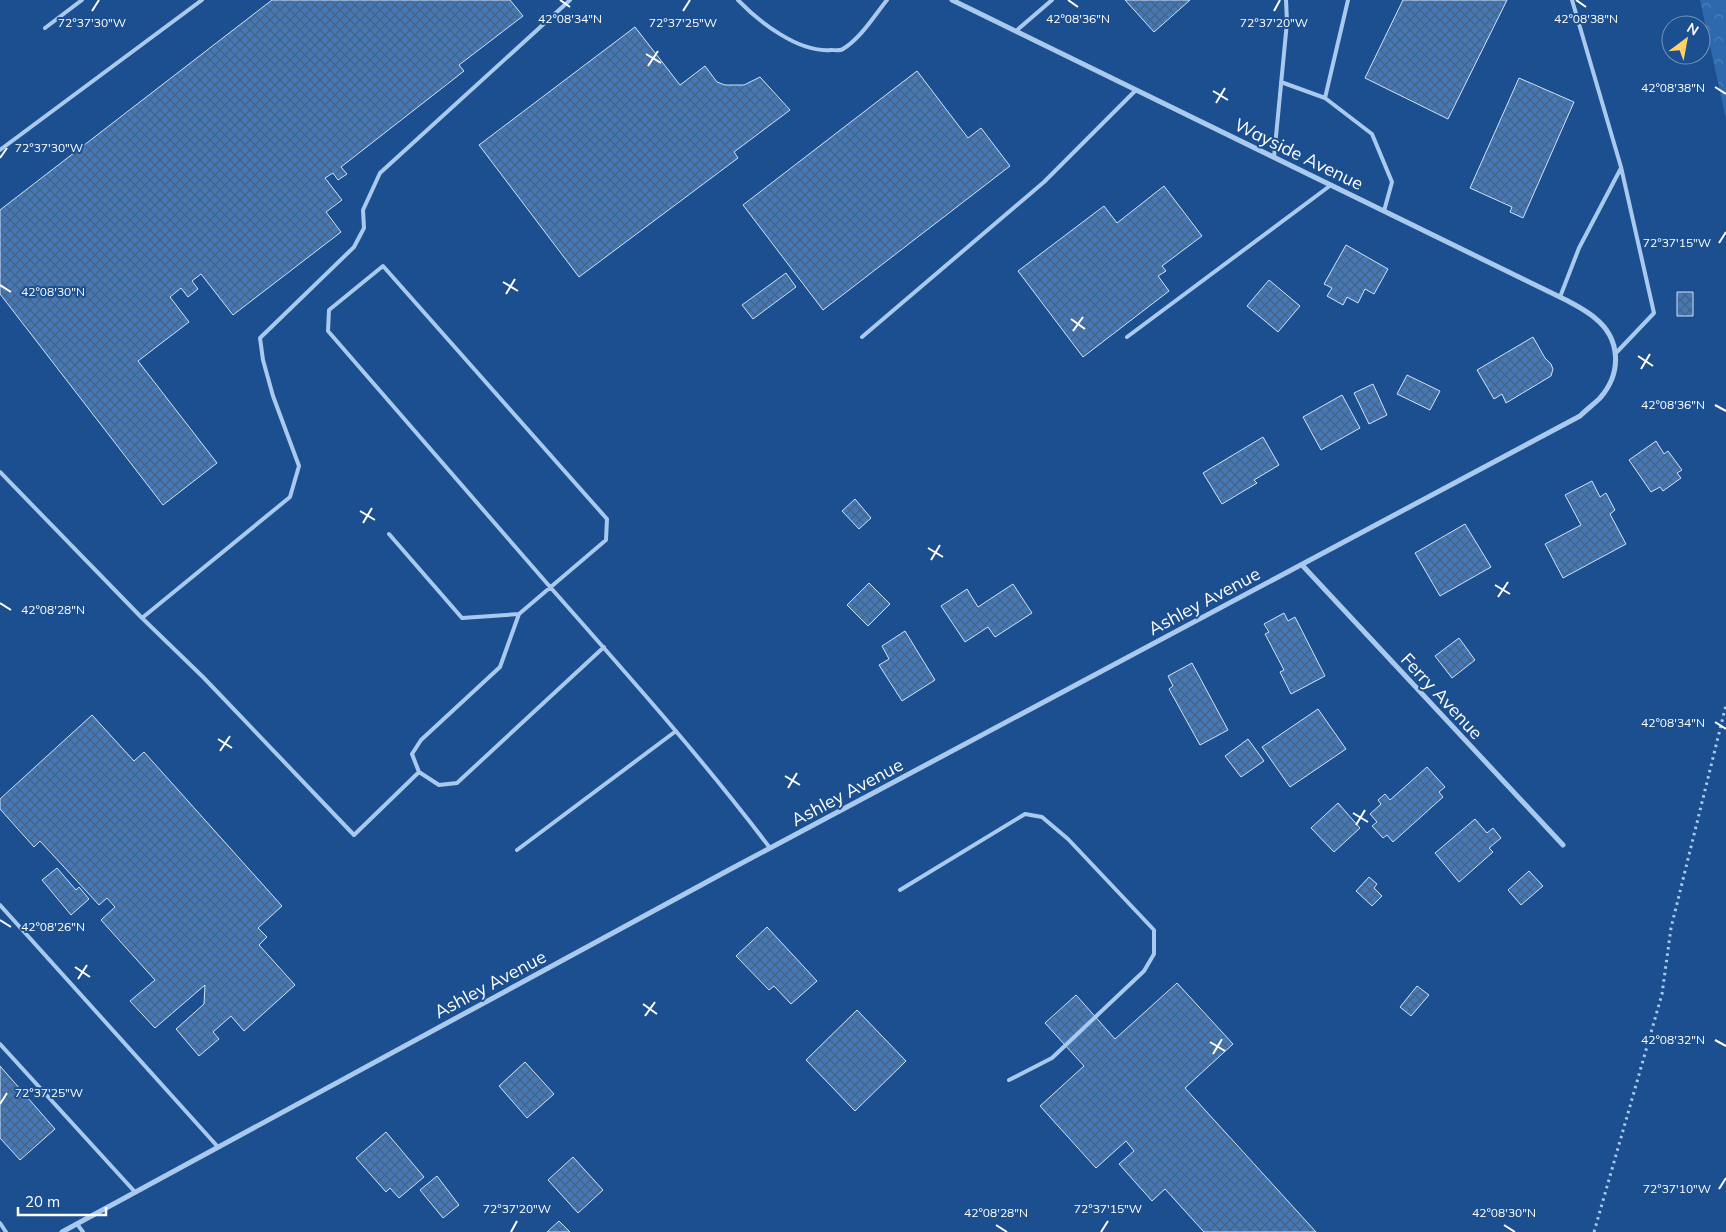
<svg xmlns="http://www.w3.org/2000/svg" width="1726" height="1232" viewBox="0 0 1726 1232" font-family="Mulish,sans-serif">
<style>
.forest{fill:url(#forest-crowns)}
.building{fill:url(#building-cross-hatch);stroke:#cfe3fa}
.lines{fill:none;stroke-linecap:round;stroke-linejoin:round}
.path{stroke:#a9c9ee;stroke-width:3;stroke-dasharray:2.5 4;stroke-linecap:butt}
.lane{stroke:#a9c9ee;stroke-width:4}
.street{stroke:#a9c9ee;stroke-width:5}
.ticks{fill:none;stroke:#fff;stroke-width:2}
.labels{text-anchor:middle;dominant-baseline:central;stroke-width:4;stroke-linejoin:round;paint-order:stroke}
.street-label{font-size:18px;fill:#fff;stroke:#1b4f8f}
.ticks-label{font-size:12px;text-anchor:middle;fill:#fff;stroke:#1b4f8f;stroke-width:4;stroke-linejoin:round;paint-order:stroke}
</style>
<defs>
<pattern id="forest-crowns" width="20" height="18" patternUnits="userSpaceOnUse" patternTransform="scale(1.25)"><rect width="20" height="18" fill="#2e69ad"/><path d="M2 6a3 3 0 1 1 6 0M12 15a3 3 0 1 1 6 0" fill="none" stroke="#4d80b9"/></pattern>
<pattern id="building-cross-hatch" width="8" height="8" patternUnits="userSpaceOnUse" patternTransform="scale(1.25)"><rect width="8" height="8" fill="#4478b7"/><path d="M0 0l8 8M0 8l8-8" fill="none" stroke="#486282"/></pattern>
</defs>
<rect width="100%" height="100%" fill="#1b4f8f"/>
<path class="forest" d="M1700 0H1726V119Z"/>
<path class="building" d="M272 0H510L523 16 459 65 464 71 341 167 347 174 338 180 333 173 325 178 342 200 326 212 341 232 233 315 201 274 192 281 198 289 188 297 181 288 170 297 189 322 138 361 217 463 163 505 0 294V210Z
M1125 0H1190L1154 32Z
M1403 0H1507L1448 119 1365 78Z
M635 27 680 85 705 66 717 82 725 85H744L760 77 790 110 734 152 738 158 579 277 479 145Z
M917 71 968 138 981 128 1010 166 823 310 743 205Z
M1519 78 1574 102 1523 218 1510 212 1512 207 1470 188Z
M1164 186 1202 236 1162 266 1166 271 1158 276 1169 291 1083 357 1018 271 1104 206 1117 223Z
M1346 245 1388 269 1374 294 1365 289 1358 303 1347 297 1343 305 1327 296 1332 288 1324 284Z
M786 273 796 287 753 319 742 305Z
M1269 280 1300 306 1278 332 1247 306Z
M1677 292H1693V316H1677Z
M1533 337 1545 358 1551 364 1553 369 1551 376 1506 403 1502 394 1494 399 1477 370Z
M1407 375 1440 391 1430 410 1397 394Z
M1373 384 1387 415 1369 424 1354 393Z
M1342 395 1360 428 1321 450 1303 417Z
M1263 437 1279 465 1254 480 1257 483 1222 504 1203 473Z
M1656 441 1664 454 1668 451 1682 470 1677 473 1681 478 1663 491 1660 487 1651 492 1629 460Z
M1592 481 1600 497 1606 493 1615 510 1610 514 1626 544 1563 578 1545 544 1581 525 1565 495Z
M855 499 871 518 859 529 842 511Z
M1465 524 1491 567 1440 596 1415 553Z
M869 583 890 604 868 626 847 605Z
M1013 584 1032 613 995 637 988 627 965 642 941 606 967 589 978 607Z
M1284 613 1288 621 1295 617 1325 676 1291 694 1280 672 1284 670 1265 634 1269 632 1264 624Z
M905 631 935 680 902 701 879 665 889 659 882 646Z
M1459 638 1475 660 1452 678 1435 656Z
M1192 663 1228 730 1200 745 1169 689 1173 686 1168 676Z
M1318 709 1346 749 1290 787 1262 747Z
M92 715 134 761 144 752 282 906 258 928 267 937 259 945 295 985 244 1031 231 1016 213 1032 219 1039 199 1056 176 1029 204 1004 205 985 155 1028 130 1001 155 980 101 920 115 907 107 898 99 905 40 841 34 847 0 809V799Z
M1248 739 1264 761 1241 777 1225 756Z
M1427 767 1445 787 1439 792 1443 797 1393 842 1387 835 1383 838 1372 826 1377 822 1370 814 1381 804 1378 800 1385 794 1390 800Z
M1338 803 1360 828 1334 852 1311 828Z
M1475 819 1487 833 1493 828 1501 838 1489 848 1493 852 1459 882 1435 853Z
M57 868 76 890 79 887 89 899 71 915 42 880Z
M1529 871 1543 886 1521 905 1508 890Z
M1369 877 1377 884 1374 888 1382 896 1372 906 1356 891Z
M767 927 817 981 791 1004 774 986 769 990 736 956Z
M1177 983 1233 1044 1185 1088 1316 1232H1204L1165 1189 1152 1201 1119 1164 1134 1151 1126 1141 1096 1168 1040 1106 1084 1066 1045 1023 1076 995 1115 1039Z
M1417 986 1429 995 1411 1016 1400 1007Z
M857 1010 906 1061 855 1111 806 1060Z
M525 1062 554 1094 527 1118 499 1086Z
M0 1066 55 1129 20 1160 0 1138Z
M386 1132 424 1177 399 1198 390 1188 386 1192 356 1158Z
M573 1157 603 1190 578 1213 548 1180Z
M437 1176 459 1205 443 1218 420 1190Z
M559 1221 570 1232H547Z"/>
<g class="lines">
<path class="path" d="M1594 1232 1662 994 1671 928 1726 705"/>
<path class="lane" d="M738 0C759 22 799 53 831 50 835 50 840 51 843 49 861 38 874 16 887 0
M1572 0 1621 167 1654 313 1616 353
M45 28 82 0
M1016 31 1052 0
M1281 82 1325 98 1372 134 1392 182 1384 211
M1325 98 1348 0
M0 150 202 0
M1274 157 1287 22 1286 0
M1560 297 1579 248 1621 168
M862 337 1044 182 1136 90
M1127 337 1331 185
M0 472 142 618 290 497 299 466 273 396 263 360 260 338 354 247 364 228 363 210 380 173 570 0
M389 534 462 618 519 614
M142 618 203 677 354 835 419 772
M604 647 457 783 439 785 419 772 412 754 421 740 500 667 519 614 606 540 607 519 383 266 329 310 328 331C402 416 476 502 551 588 626 673 702 758 770 848
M517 850 676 731
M900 890 1025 814 1042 817 1068 839 1154 930V954L1144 971 1052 1058 1009 1080
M0 905 218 1147
M0 1044 135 1192
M0 1223 6 1232
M77 1224 83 1232"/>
<path class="street" d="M1302 565 1563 845
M62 1232 727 871 1580 416C1586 410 1594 404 1600 398 1622 373 1621 339 1595 318 1587 311 1577 306 1568 301L952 0"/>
</g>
<path class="ticks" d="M560 0 570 7M1068 0 1078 7M1576 0 1586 7M92 11 99 0M683 11 690 0M1274 11 1280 0M646 54 661 63M648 66 658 51M1715 87 1726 94M1213 91 1228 100M1216 103 1225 88M0 158 7 148M1719 243 1726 232M503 282 518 291M0 285 11 292M506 294 515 279M1071 319 1085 329M1073 331 1083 317M1638 356 1653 366M1641 369 1650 354M1715 405 1726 411M360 511 375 520M363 523 372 508M928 548 943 557M931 560 940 545M1495 585 1510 594M1498 597 1508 582M0 603 11 610M1715 722 1726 729M218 739 232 748M220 751 230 736M785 776 800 785M788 788 797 773M1353 813 1368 822M1356 825 1365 810M0 920 11 927M75 967 90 977M78 979 87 965M643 1004 657 1014M645 1016 655 1002M1715 1040 1726 1046M1210 1042 1225 1051M1213 1054 1222 1039M0 1104 7 1093M1719 1189 1726 1178M996 1225 1007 1232M1504 1225 1515 1232M511 1232 517 1221M1101 1232 1108 1221"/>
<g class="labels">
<g class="street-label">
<text transform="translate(1299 154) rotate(26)">Wayside Avenue</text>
<text transform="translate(1204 601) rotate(-28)">Ashley Avenue</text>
<text transform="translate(1442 696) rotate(47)">Ferry Avenue</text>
<text transform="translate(847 792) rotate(-28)">Ashley Avenue</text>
<text transform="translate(490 984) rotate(-28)">Ashley Avenue</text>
</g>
</g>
<g class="ticks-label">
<text x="570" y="23">42°08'34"N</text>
<text x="1078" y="23">42°08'36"N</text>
<text x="1586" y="23">42°08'38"N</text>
<text x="1274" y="27">72°37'20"W</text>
<text x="92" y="27">72°37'30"W</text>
<text x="683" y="27">72°37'25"W</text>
<text x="1673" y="92">42°08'38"N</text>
<text x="49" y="152">72°37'30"W</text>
<text x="1677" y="247">72°37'15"W</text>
<text x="53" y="296">42°08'30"N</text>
<text x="1673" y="409">42°08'36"N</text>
<text x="53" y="614">42°08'28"N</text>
<text x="1673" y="727">42°08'34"N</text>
<text x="53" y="931">42°08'26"N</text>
<text x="1673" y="1044">42°08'32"N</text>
<text x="49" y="1097">72°37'25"W</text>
<text x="1677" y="1193">72°37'10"W</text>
<text x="517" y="1213">72°37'20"W</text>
<text x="1108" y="1213">72°37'15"W</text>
<text x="996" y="1217">42°08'28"N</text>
<text x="1504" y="1217">42°08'30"N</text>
</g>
<g transform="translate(1686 40) rotate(32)"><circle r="24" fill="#1b4f8f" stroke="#7695bc"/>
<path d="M0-4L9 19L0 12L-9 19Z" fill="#ffd166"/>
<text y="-8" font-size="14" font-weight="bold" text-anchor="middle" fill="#ffffff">N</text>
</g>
<path d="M18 1207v8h88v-8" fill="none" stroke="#ffffff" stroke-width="2.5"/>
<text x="25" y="1207" font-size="15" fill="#ffffff" stroke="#1b4f8f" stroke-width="4" paint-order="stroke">20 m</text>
</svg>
